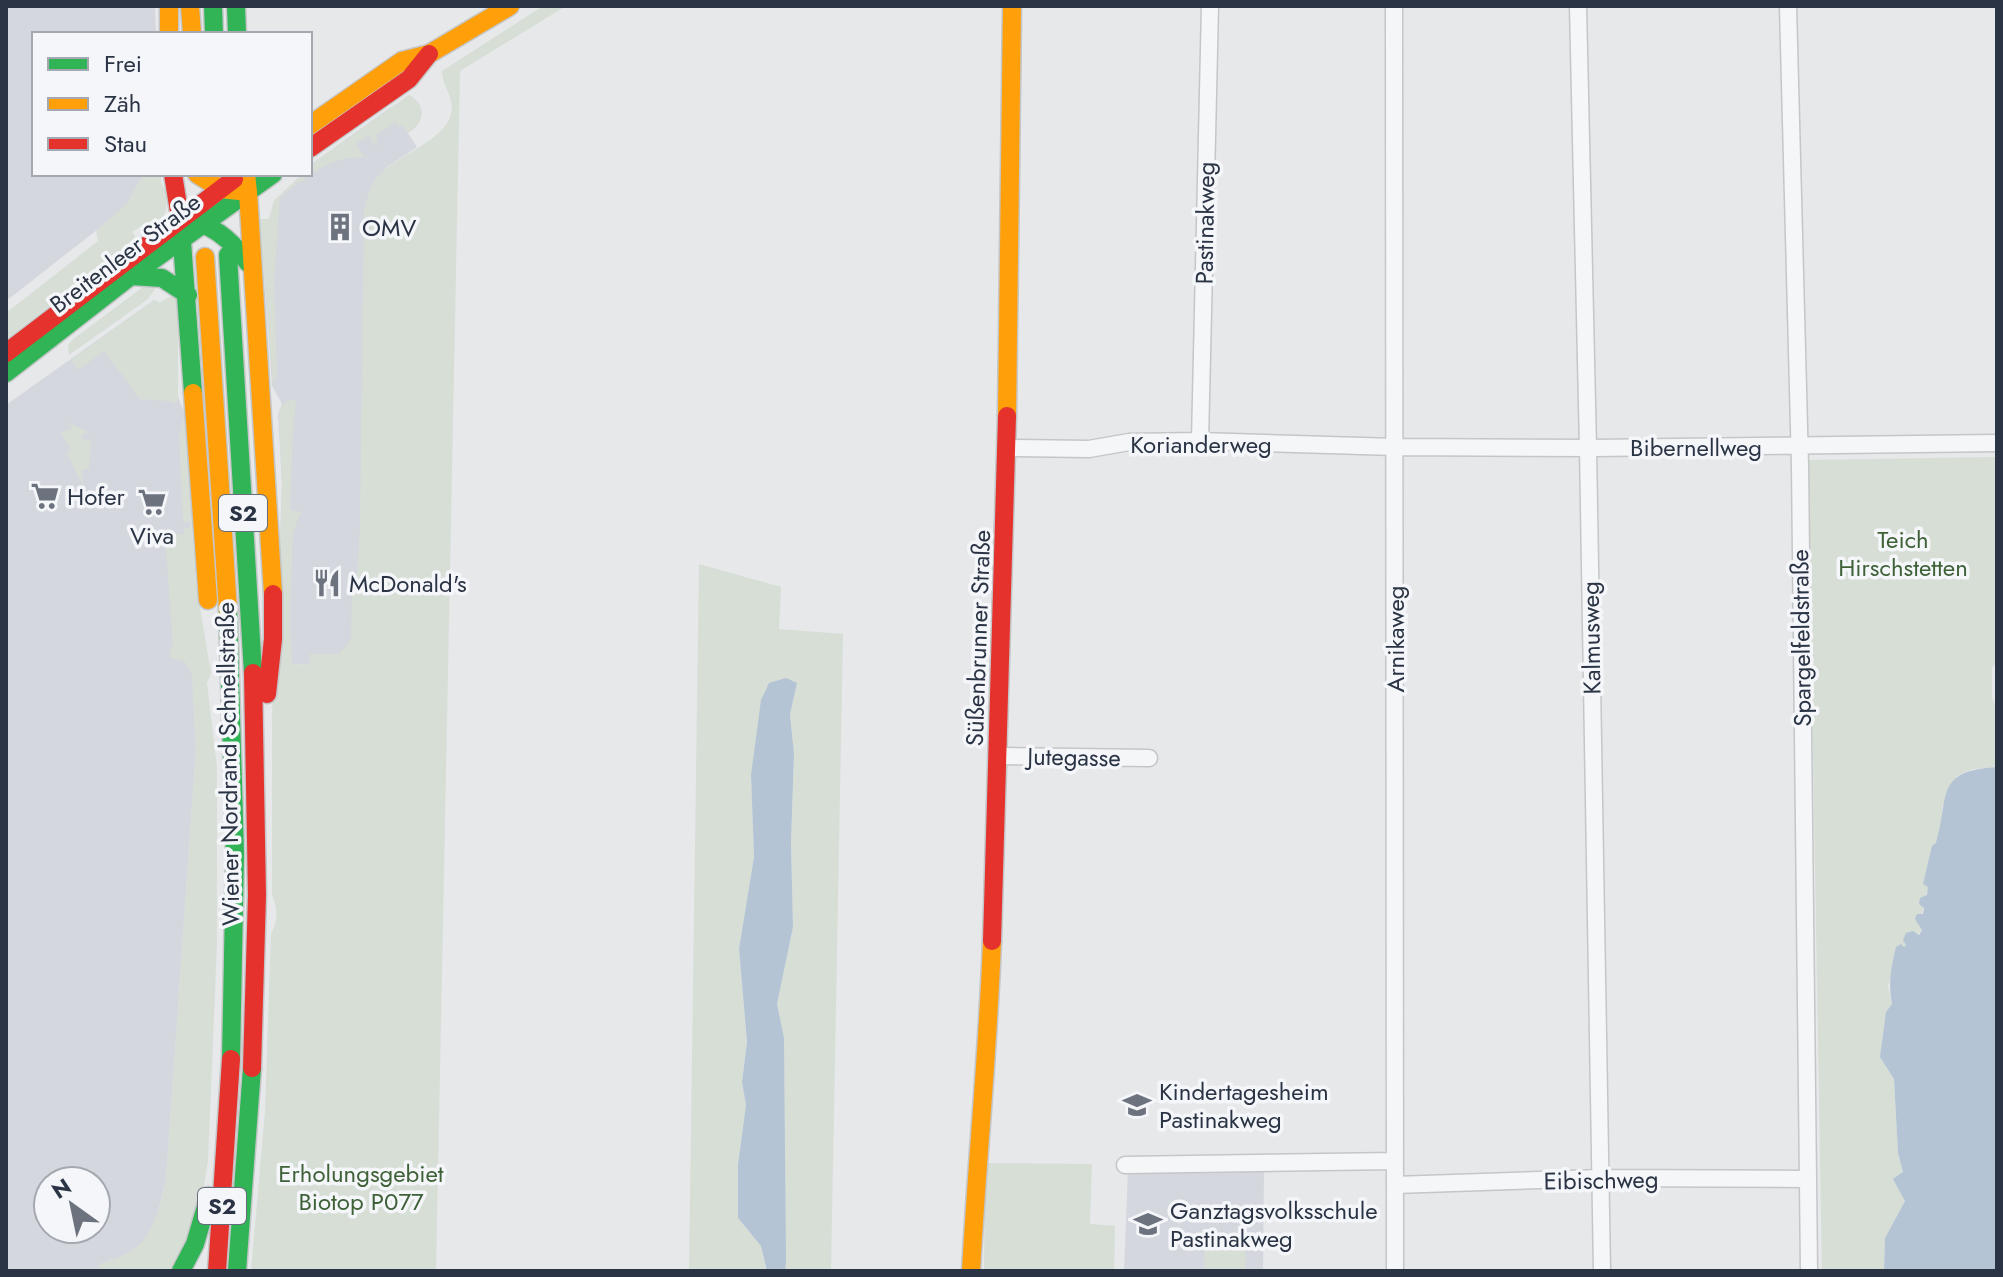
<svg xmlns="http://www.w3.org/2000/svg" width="2003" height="1277" viewBox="0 0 2003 1277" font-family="Jost,sans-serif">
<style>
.built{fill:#d4d7dd;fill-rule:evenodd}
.green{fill:#d6ded6}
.water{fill:#b4c4d5}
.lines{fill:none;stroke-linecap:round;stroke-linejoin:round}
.street-casing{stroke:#c4c6c8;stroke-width:19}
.fast-casing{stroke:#c4c6c8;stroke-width:21}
.slow-casing{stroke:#c4c6c8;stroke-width:21}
.jam-casing{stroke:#c4c6c8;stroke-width:21}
.street{stroke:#f5f6f7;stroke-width:16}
.fast{stroke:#30b455;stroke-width:18}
.slow{stroke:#ff9f0a;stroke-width:18}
.jam{stroke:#e5322d;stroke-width:18}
.labels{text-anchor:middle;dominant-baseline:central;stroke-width:7;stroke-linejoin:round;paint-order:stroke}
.shield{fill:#f4f6f9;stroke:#676e7b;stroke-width:2}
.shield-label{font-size:22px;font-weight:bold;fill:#2b3445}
.street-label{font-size:24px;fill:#2b3445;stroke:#f4f6f9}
.poi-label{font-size:24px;fill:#2b3445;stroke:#f4f6f9;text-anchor:start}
.park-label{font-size:24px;fill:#3f6138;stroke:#f4f6f9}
</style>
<rect width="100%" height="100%" fill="#e6e8ea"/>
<path class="built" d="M6 6H155L156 34H34V174H157L125 208 6 301Z
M391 107 417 147 387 167 374 181 369 194 357 645 337 665 275 664 282 485 278 414 282 404 272 386 260 219H269L274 201 302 174H310L313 163Z
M175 294 178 317V397L186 417 192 531V674L196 748 166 1181 154 1226 145 1240 127 1255 100 1264V1271H6V405L154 300 160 303ZM48 1181H96V1229H48Z
M1128 1168 1264 1171 1263 1271H1124Z"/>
<path class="green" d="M543 6H566L460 71 436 1271H251L265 1112 271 934C278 920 278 909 272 895V712L277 630 282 485 279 410 287 401 296 400 293 427H295L293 431 290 510 301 512 293 533 290 616 292 664 309 665 310 654H339L351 639 352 584 357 574 360 528 364 210C367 200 369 189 375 180 393 155 444 143 451 114 455 97 442 87 442 71Z
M409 95C427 104 425 124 408 133L403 125 399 127 395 123 376 135 378 140 375 143 377 148 368 136 356 144 364 157C333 158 323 166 299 183L295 182 296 185 280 197 274 281 277 372 273 385 260 219H269L274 201 302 174H310L313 163Z
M143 174H161V183L167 193 166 210 161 221 146 232 141 226 132 232 137 239 6 339V313L98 241 96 231 127 203Z
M158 284 148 299 69 355 68 346 72 340 143 287Z
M175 294 178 317V399L175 404 168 401 140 399 104 351 78 370 71 360 154 300 160 303Z
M184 417 196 584 211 673 207 683 217 767V943L208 1161 198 1223 175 1271H100L99 1264C149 1252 155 1226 166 1181L196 748 192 674 185 662 171 658 170 647H173L165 536 184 534V528H190V522H183L179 436Z
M68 422 89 432 82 435 84 441 91 439 89 469 82 470 83 487 67 452 71 449 61 433 72 428Z
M1997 457V661L1992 668V698L1997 709V767L1973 769 1957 776 1942 807 1943 823 1922 914H1917L1922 930 1894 956 1893 970 1888 986 1892 1005 1880 1057 1894 1079 1898 1153 1903 1172 1905 1201 1885 1238 1884 1271H1822L1808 460Z
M699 564 781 587 779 629 843 634 831 1271H785L784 1038 777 1004 793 927 791 843 794 754 790 713 797 683 751 775 754 857 739 950 747 1042 742 1082 746 1105 738 1164V1218L761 1246 767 1271H689Z
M985 1163 1092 1164 1090 1224 1115 1226 1114 1271H984Z
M1205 1236 1246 1237 1245 1271H1204Z"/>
<path class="water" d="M786 678 797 683 790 714 794 754 791 843 793 927 777 1004 784 1038 786 1262 785 1271H767L761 1246 738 1218V1164L746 1105 742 1082 747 1042 739 949 754 857 751 775 761 700 769 683Z
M1997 767V1271H1884L1885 1238 1905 1201 1893 1179 1903 1172 1898 1153 1894 1079 1880 1057 1886 1012 1892 1004C1888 984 1891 967 1896 947L1901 944 1904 947 1906 945 1903 940 1906 933 1913 931 1919 935 1922 930 1915 919 1917 914H1923L1924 908 1919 904 1920 898 1927 895 1928 887 1923 884 1932 846 1936 843C1950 797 1933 771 1997 767Z"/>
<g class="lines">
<defs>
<path id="street" d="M1394 6 1395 1271
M1578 6 1588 448 1602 1271
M1788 6 1800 465 1809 1271
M1200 441 1210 6
M1007 448 1089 449 1129 442 1200 441 1395 447 1593 448 1997 443
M998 756 1149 758
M1125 1165 1395 1161
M1395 1185 1600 1178 1807 1179"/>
<path id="fast" d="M213 6 214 34
M236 6 237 34
M180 218C211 223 230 238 248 263
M181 228 193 393
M228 255 253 673
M131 276 162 278 188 295
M6 373 131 276 273 174
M228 610 235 854 231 1059
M181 1271 195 1244 209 1196
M237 1271 252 1068"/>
<path id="slow" d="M169 6V34
M190 6 192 34
M310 125 402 61 429 54 510 6
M197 174 221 189 248 192 246 174
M248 192 273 594
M205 257 228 610
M193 393 208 600
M1007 416 1012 6
M971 1271C977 1161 988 1052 992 941"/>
<path id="jam" d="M310 148 409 79 429 54
M173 174 180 218
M6 353 234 179
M267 694 273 639V594
M992 941 1007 416
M252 1068 257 895 253 673
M217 1271 231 1059"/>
</defs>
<use href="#street" class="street-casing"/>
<use href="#fast" class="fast-casing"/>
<use href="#slow" class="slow-casing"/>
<use href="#jam" class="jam-casing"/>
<use href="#street" class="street"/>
<use href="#fast" class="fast"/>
<use href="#slow" class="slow"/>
<use href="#jam" class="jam"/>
</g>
<defs>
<symbol id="building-bare" viewBox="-9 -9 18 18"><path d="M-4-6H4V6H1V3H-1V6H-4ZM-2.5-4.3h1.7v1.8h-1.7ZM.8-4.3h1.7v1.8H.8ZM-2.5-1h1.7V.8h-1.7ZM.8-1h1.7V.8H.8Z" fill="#6c737f" stroke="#f4f6f9" stroke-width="2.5" paint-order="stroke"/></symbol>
<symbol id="supermarket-bare" viewBox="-9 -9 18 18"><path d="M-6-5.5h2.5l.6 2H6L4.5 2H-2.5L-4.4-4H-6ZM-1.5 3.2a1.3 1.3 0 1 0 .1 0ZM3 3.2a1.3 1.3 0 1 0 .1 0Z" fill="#6c737f" stroke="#f4f6f9" stroke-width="2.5" paint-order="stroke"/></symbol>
<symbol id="restaurant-bare" viewBox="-9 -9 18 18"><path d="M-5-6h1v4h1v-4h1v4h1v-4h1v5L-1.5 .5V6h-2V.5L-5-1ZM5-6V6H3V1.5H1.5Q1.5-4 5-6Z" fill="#6c737f" stroke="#f4f6f9" stroke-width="2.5" paint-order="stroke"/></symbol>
<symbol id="school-bare" viewBox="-9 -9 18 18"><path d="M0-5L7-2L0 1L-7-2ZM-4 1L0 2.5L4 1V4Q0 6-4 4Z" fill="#6c737f" stroke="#f4f6f9" stroke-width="2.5" paint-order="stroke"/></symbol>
</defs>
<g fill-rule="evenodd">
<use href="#building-bare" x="320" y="207" width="40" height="40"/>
<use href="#supermarket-bare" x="25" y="476" width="40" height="40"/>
<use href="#supermarket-bare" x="132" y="482" width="40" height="40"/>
<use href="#restaurant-bare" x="307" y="563" width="40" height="40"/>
<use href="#school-bare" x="1117" y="1085" width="40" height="40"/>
<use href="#school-bare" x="1128" y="1204" width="40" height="40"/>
</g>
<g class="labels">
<g class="shield">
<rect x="219" y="495" width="48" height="36" rx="6"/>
<rect x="198" y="1188" width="48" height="36" rx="6"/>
</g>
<g class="shield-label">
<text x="243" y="513">S2</text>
<text x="222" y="1206">S2</text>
</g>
<g class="street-label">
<text transform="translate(1205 223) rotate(-89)">Pastinakweg</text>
<text transform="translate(125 253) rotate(-37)">Breitenleer Straße</text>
<text x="1201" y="444">Korianderweg</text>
<text x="1696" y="447">Bibernellweg</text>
<text transform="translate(978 638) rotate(-88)">Süßenbrunner Straße</text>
<text transform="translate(1591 638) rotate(-91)">Kalmusweg</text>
<text transform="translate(1801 638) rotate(-91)">Spargelfeldstraße</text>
<text transform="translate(1395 639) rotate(-90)">Arnikaweg</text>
<text transform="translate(1074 757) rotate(1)">Jutegasse</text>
<text transform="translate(228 764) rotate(-91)">Wiener Nordrand Schnellstraße</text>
<text transform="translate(1601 1180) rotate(-1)">Eibischweg</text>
</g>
<g class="poi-label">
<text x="362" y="227">OMV</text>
<text x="67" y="496">Hofer</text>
<text x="152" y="535" text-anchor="middle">Viva</text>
<text x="349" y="583">McDonald's</text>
<text x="1159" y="1091">Kindertagesheim<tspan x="1159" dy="28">Pastinakweg</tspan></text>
<text x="1170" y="1210">Ganztagsvolksschule<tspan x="1170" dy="28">Pastinakweg</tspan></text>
</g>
<g class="park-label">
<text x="1903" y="539">Teich<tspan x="1903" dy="28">Hirschstetten</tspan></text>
<text x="361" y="1173">Erholungsgebiet<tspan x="361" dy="28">Biotop P077</tspan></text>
</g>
</g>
<rect width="2003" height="1277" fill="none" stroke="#2b3445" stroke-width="16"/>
<rect x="32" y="32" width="280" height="144" fill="#f4f6f9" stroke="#a4a8b1" stroke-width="2"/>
<rect x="48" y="58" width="40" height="12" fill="#30b455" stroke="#a4a8b1" stroke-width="2"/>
<text x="104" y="72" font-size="24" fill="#2b3445">Frei</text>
<rect x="48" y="98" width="40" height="12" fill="#ff9f0a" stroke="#a4a8b1" stroke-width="2"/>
<text x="104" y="112" font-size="24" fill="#2b3445">Zäh</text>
<rect x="48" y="138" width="40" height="12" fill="#e5322d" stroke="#a4a8b1" stroke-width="2"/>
<text x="104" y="152" font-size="24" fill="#2b3445">Stau</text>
<g transform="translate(72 1205) rotate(327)"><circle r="38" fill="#f4f6f9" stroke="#a4a8b1" stroke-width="2"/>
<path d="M0-6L14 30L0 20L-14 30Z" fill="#6c737f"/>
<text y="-12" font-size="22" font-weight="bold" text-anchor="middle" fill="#2b3445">N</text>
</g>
</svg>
